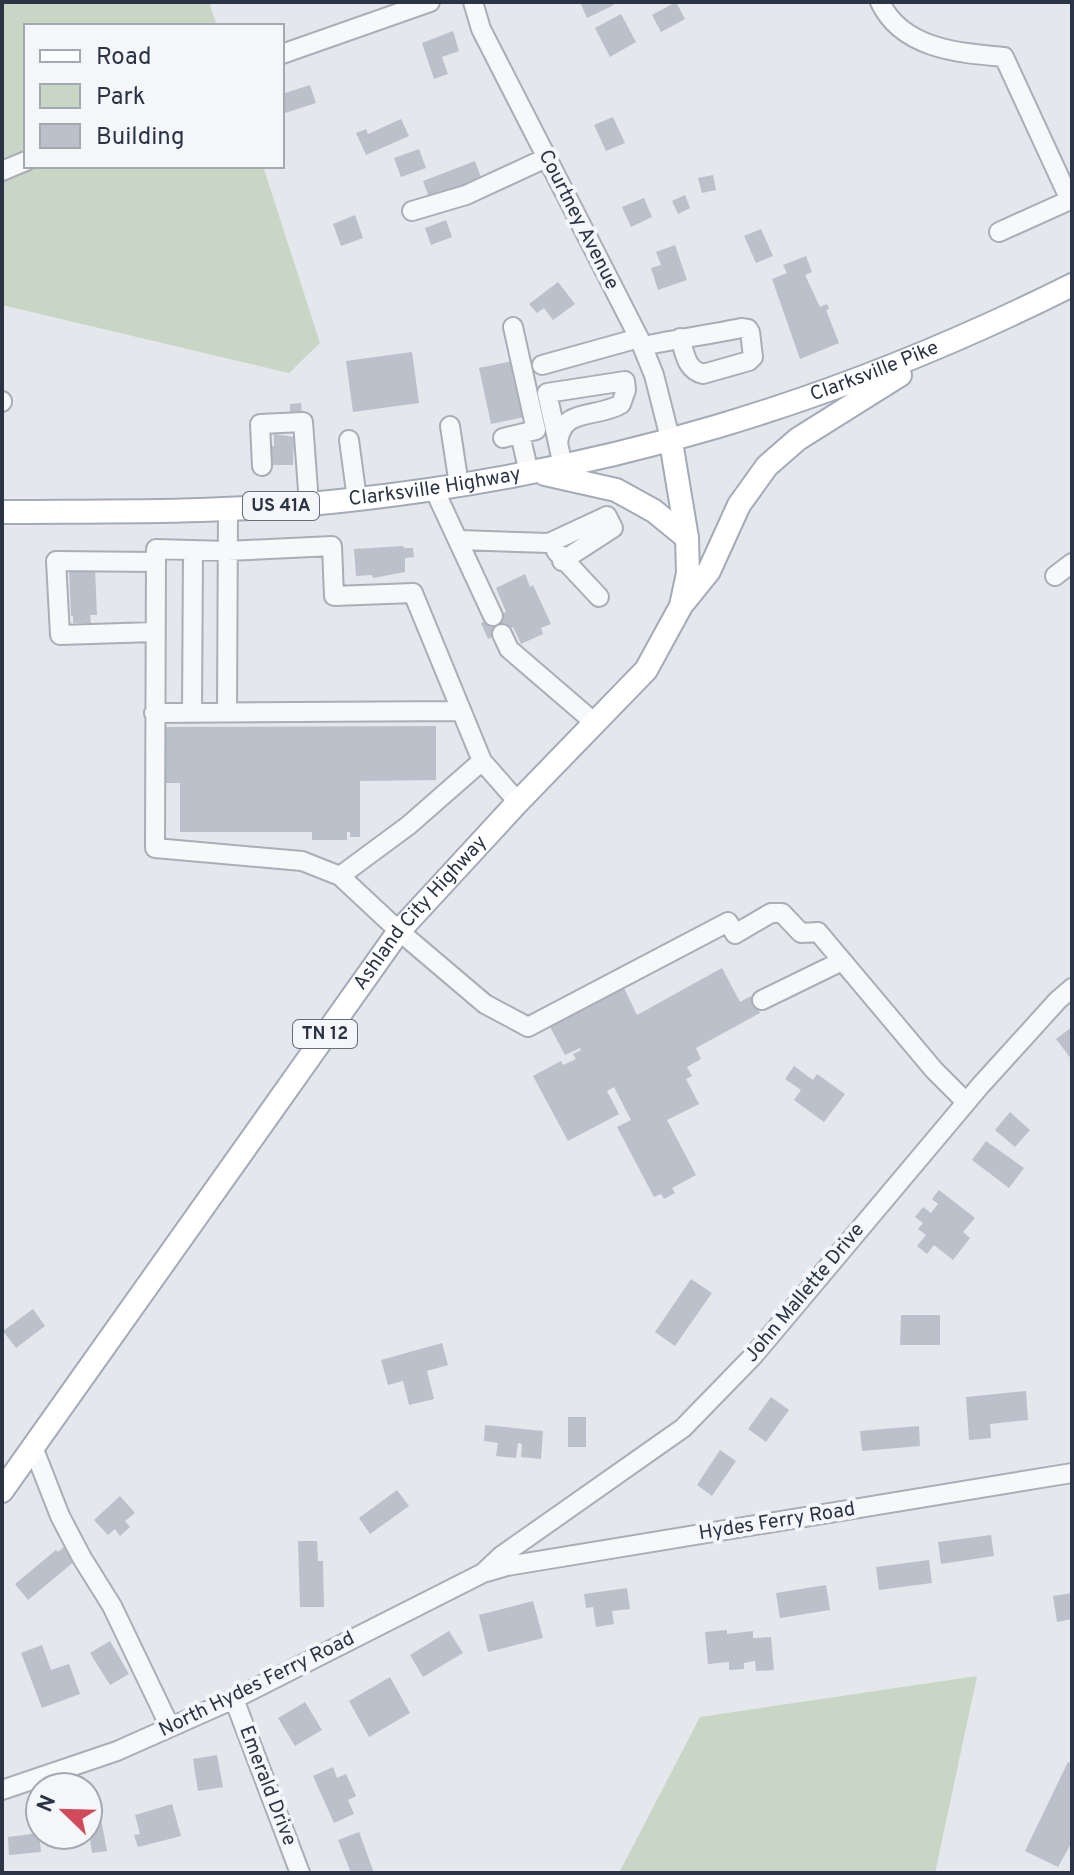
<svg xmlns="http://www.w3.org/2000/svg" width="1074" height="1875" viewBox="0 0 1074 1875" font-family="Overpass,sans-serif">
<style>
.green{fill:#c9d6c5}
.building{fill:#bbc0ca}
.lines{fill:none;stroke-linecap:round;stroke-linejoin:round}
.minor-casing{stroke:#a9aeb7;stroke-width:22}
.major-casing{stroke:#a3abb8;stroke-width:26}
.minor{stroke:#f7f8fa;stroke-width:18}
.major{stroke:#fff;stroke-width:22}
.labels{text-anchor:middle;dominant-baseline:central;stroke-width:8;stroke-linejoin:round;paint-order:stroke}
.shield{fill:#f4f6f9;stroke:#676e7b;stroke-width:2}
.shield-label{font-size:18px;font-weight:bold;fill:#2b3445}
.street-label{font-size:20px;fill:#2b3445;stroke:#f4f6f9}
</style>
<rect width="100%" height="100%" fill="#e4e7ec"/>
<path class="green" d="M2 2H209L217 26H26V166H263L320 343 289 373 2 305Z
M977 1676 935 1873H619L700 1717Z"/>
<path class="building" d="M580 2H612L614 5 587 18Z
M676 2 685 19 661 32 652 15Z
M621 14 636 42 610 57 595 28Z
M453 31 459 51 442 57 448 74 434 79 422 43Z
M310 85 316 103 282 114V94Z
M613 117 625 143 606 151 594 125Z
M401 119 409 136 366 155 356 133 366 129 368 134Z
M419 149 426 168 401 177 394 158Z
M475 161 482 180 430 200 423 181Z
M713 175 716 190 702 193 698 178Z
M685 195 690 208 678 214 672 201Z
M644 198 652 217 631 227 622 207Z
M355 215 363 238 341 246 333 224Z
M446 220 452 237 431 245 425 228Z
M761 229 773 256 756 263 744 236Z
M675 245 687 280 658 290 651 268 661 265 656 252Z
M806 256 812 272 805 275 820 307 827 304 829 309 826 310 839 343 800 359 772 279 787 273 783 265Z
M558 282 575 304 553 320 544 308 537 313 529 304Z
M412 352 419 403 353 412 346 361Z
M517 360 529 416 491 424 479 368Z
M301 403 302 414H290V404Z
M274 434 294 437 293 465H268V446H274Z
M403 546 404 548H413L414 557 405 558V572L373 578 372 575 356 576 354 549Z
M95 568 97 615H90L91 623H73V616H71L69 569Z
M525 574 530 587 533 585 551 624 541 628 543 634 521 644 513 627 488 639 481 623 506 612 496 588Z
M436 726V780L360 781V837H350V832H347V840H312V832H180V783H158V727Z
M722 968 740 1002 751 996 760 1013 696 1048 701 1059 687 1067 692 1076 686 1079 699 1104 667 1120 696 1175 672 1188 675 1193 664 1199 661 1194 654 1197 617 1127 631 1120 614 1087 607 1091 619 1114 568 1141 533 1076 561 1061 563 1065 576 1059 573 1054 581 1050 580 1048 565 1055 549 1025 623 986 637 1015Z
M1072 1027V1060L1056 1039Z
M794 1066 813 1080 817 1074 845 1094 824 1122 794 1100 801 1090 785 1079Z
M1010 1112 1030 1130 1015 1147 995 1130Z
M986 1141 1024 1168 1009 1188 972 1160Z
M939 1190 975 1218 963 1232 970 1238 953 1260 934 1245 927 1254 917 1246 926 1235 918 1229 923 1223 915 1217 923 1207 931 1213 938 1204 932 1199Z
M691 1279 712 1293 675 1346 655 1332Z
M33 1309 45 1326 16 1348 3 1331Z
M901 1315H940V1345H900Z
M442 1343 448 1365 427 1371 434 1399 409 1405 403 1381 388 1385 381 1360Z
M1026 1391 1028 1420 990 1424 991 1438 969 1440 966 1397Z
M771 1397 789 1410 766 1442 748 1429Z
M568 1417H586V1447H568Z
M485 1425 543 1431 541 1459 521 1457 522 1444 518 1443 516 1458 496 1456 498 1443 484 1441Z
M919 1426 920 1446 862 1451 860 1431Z
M720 1450 736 1461 712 1496 697 1485Z
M397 1490 409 1506 370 1534 359 1518Z
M120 1496 135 1513 125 1521 130 1527 120 1536 115 1529 108 1535 94 1520Z
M991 1535 994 1556 941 1564 938 1542Z
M298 1541H317L318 1561H323L324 1607H300Z
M65 1546 76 1560 28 1600 15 1584 56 1550 58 1552Z
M929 1560 932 1583 879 1590 876 1567Z
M826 1585 830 1610 780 1618 776 1593Z
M627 1588 630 1609 612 1611 614 1624 596 1627 593 1607 586 1608 584 1594Z
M1072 1593V1619L1057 1622 1053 1596Z
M533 1601 543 1638 488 1652 479 1615Z
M727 1630V1634L753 1631V1638L771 1637 774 1670 756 1671 755 1661 744 1663V1669L729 1670V1662L708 1664 705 1632Z
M449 1631 463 1653 423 1677 410 1655Z
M110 1641 129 1674 110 1685 90 1653Z
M42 1645 51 1670 69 1664 80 1694 42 1708 21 1653Z
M390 1677 410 1713 369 1737 349 1701Z
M305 1702 322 1730 295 1746 278 1718Z
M217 1755 223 1787 198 1791 193 1759Z
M1068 1762 1072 1764V1842L1058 1867 1025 1851Z
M333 1767 337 1778 346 1774 356 1796 348 1800 354 1814 334 1823 313 1776Z
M172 1804 181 1836 138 1847 134 1835 140 1834 135 1815Z
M101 1819 107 1851 92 1853 90 1840 58 1846 56 1835H88V1822Z
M359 1832 374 1873H351L338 1840Z
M39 1833 41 1852 9 1855 8 1837Z"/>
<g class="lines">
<defs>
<path id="minor" d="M473 2 481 29 639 338 654 375 671 442
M880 2C902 49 959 53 1004 57L1070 200 999 232
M282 54 430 2
M2 171 26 161
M412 211 466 195 546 158
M643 346C676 339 708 335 741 328L748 329 750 332 753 357 749 361 703 374C686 370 685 353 680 338
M542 365 639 338
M2 401V402
M450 426 459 485
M520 434 529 473
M503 438 536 430 513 327
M349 440 357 499
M558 444C561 406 597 419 621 404L626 390 625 381 547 393 563 466
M262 466 260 424 303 422 309 504
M434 489 493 616
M459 540 549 543 607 516 613 528 562 561
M556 551 599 597
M1055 576 1072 563
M154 632 60 635 56 561 156 562
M502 634 509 649 595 723
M227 712 228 509
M154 713 460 711
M192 713 193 550
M518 802 482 761 413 593 334 596 332 546 227 551 156 549 155 848 302 861 340 876 399 931 485 1004 528 1027 728 922 735 934 771 913H782L801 933 818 932 934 1070 966 1102
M340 876 409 825 482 761
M762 1000 842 961
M33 1447 60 1516 82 1558 112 1606 170 1727
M487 1572 507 1566 1072 1473
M234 1699 300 1873
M2 1790 117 1751 234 1699 483 1573 501 1556 683 1428 754 1355 980 1086 1058 1000 1072 988"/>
<g id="major">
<path d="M545 474 616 490 654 511 687 538"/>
<path id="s1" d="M2 512C115 511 228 513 340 501 600 474 839 402 1072 285"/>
<path d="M684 602 709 571 739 505 767 466 798 439 900 375"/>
<path id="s2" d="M2 1491 399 931 518 802 646 670 681 606 688 573 687 538 671 442"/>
</g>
</defs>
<use href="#minor" class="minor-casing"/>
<use href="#major" class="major-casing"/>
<use href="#minor" class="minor"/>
<use href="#major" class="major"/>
</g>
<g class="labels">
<g class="shield">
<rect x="243" y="492" width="76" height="28" rx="6"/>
<rect x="293" y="1020" width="64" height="28" rx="6"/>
</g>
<g class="shield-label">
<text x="281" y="506">US 41A</text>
<text x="325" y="1034">TN 12</text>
</g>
<g class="street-label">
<text transform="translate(578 220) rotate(63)">Courtney Avenue</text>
<text stroke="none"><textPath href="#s1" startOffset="890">Clarksville Pike</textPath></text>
<text stroke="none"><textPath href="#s1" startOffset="434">Clarksville Highway</textPath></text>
<text stroke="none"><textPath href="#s2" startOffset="714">Ashland City Highway</textPath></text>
<text transform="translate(805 1293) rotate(-50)">John Mallette Drive</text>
<text transform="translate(777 1522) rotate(-9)">Hydes Ferry Road</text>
<text transform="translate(257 1685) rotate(-26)">North Hydes Ferry Road</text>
<text transform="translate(267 1786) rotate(69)">Emerald Drive</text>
</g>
</g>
<rect width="1074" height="1875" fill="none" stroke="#2b3445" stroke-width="8"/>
<rect x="24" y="24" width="260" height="144" fill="#f4f6f9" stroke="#a4a8b1" stroke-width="2"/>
<rect x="40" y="50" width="40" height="12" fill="#ffffff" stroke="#a4a8b1" stroke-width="2"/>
<text x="96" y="64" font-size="24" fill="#2b3445">Road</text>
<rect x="40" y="84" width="40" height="24" fill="#c9d6c5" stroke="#a4a8b1" stroke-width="2"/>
<text x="96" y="104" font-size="24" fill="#2b3445">Park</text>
<rect x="40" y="124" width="40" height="24" fill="#bbc0ca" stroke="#a4a8b1" stroke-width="2"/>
<text x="96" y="144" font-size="24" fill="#2b3445">Building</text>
<g transform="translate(64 1811) rotate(293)"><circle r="38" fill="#f4f6f9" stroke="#a4a8b1" stroke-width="2"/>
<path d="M0-6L14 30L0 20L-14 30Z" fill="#d1495b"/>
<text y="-12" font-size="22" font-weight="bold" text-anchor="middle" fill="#2b3445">N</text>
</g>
</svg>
